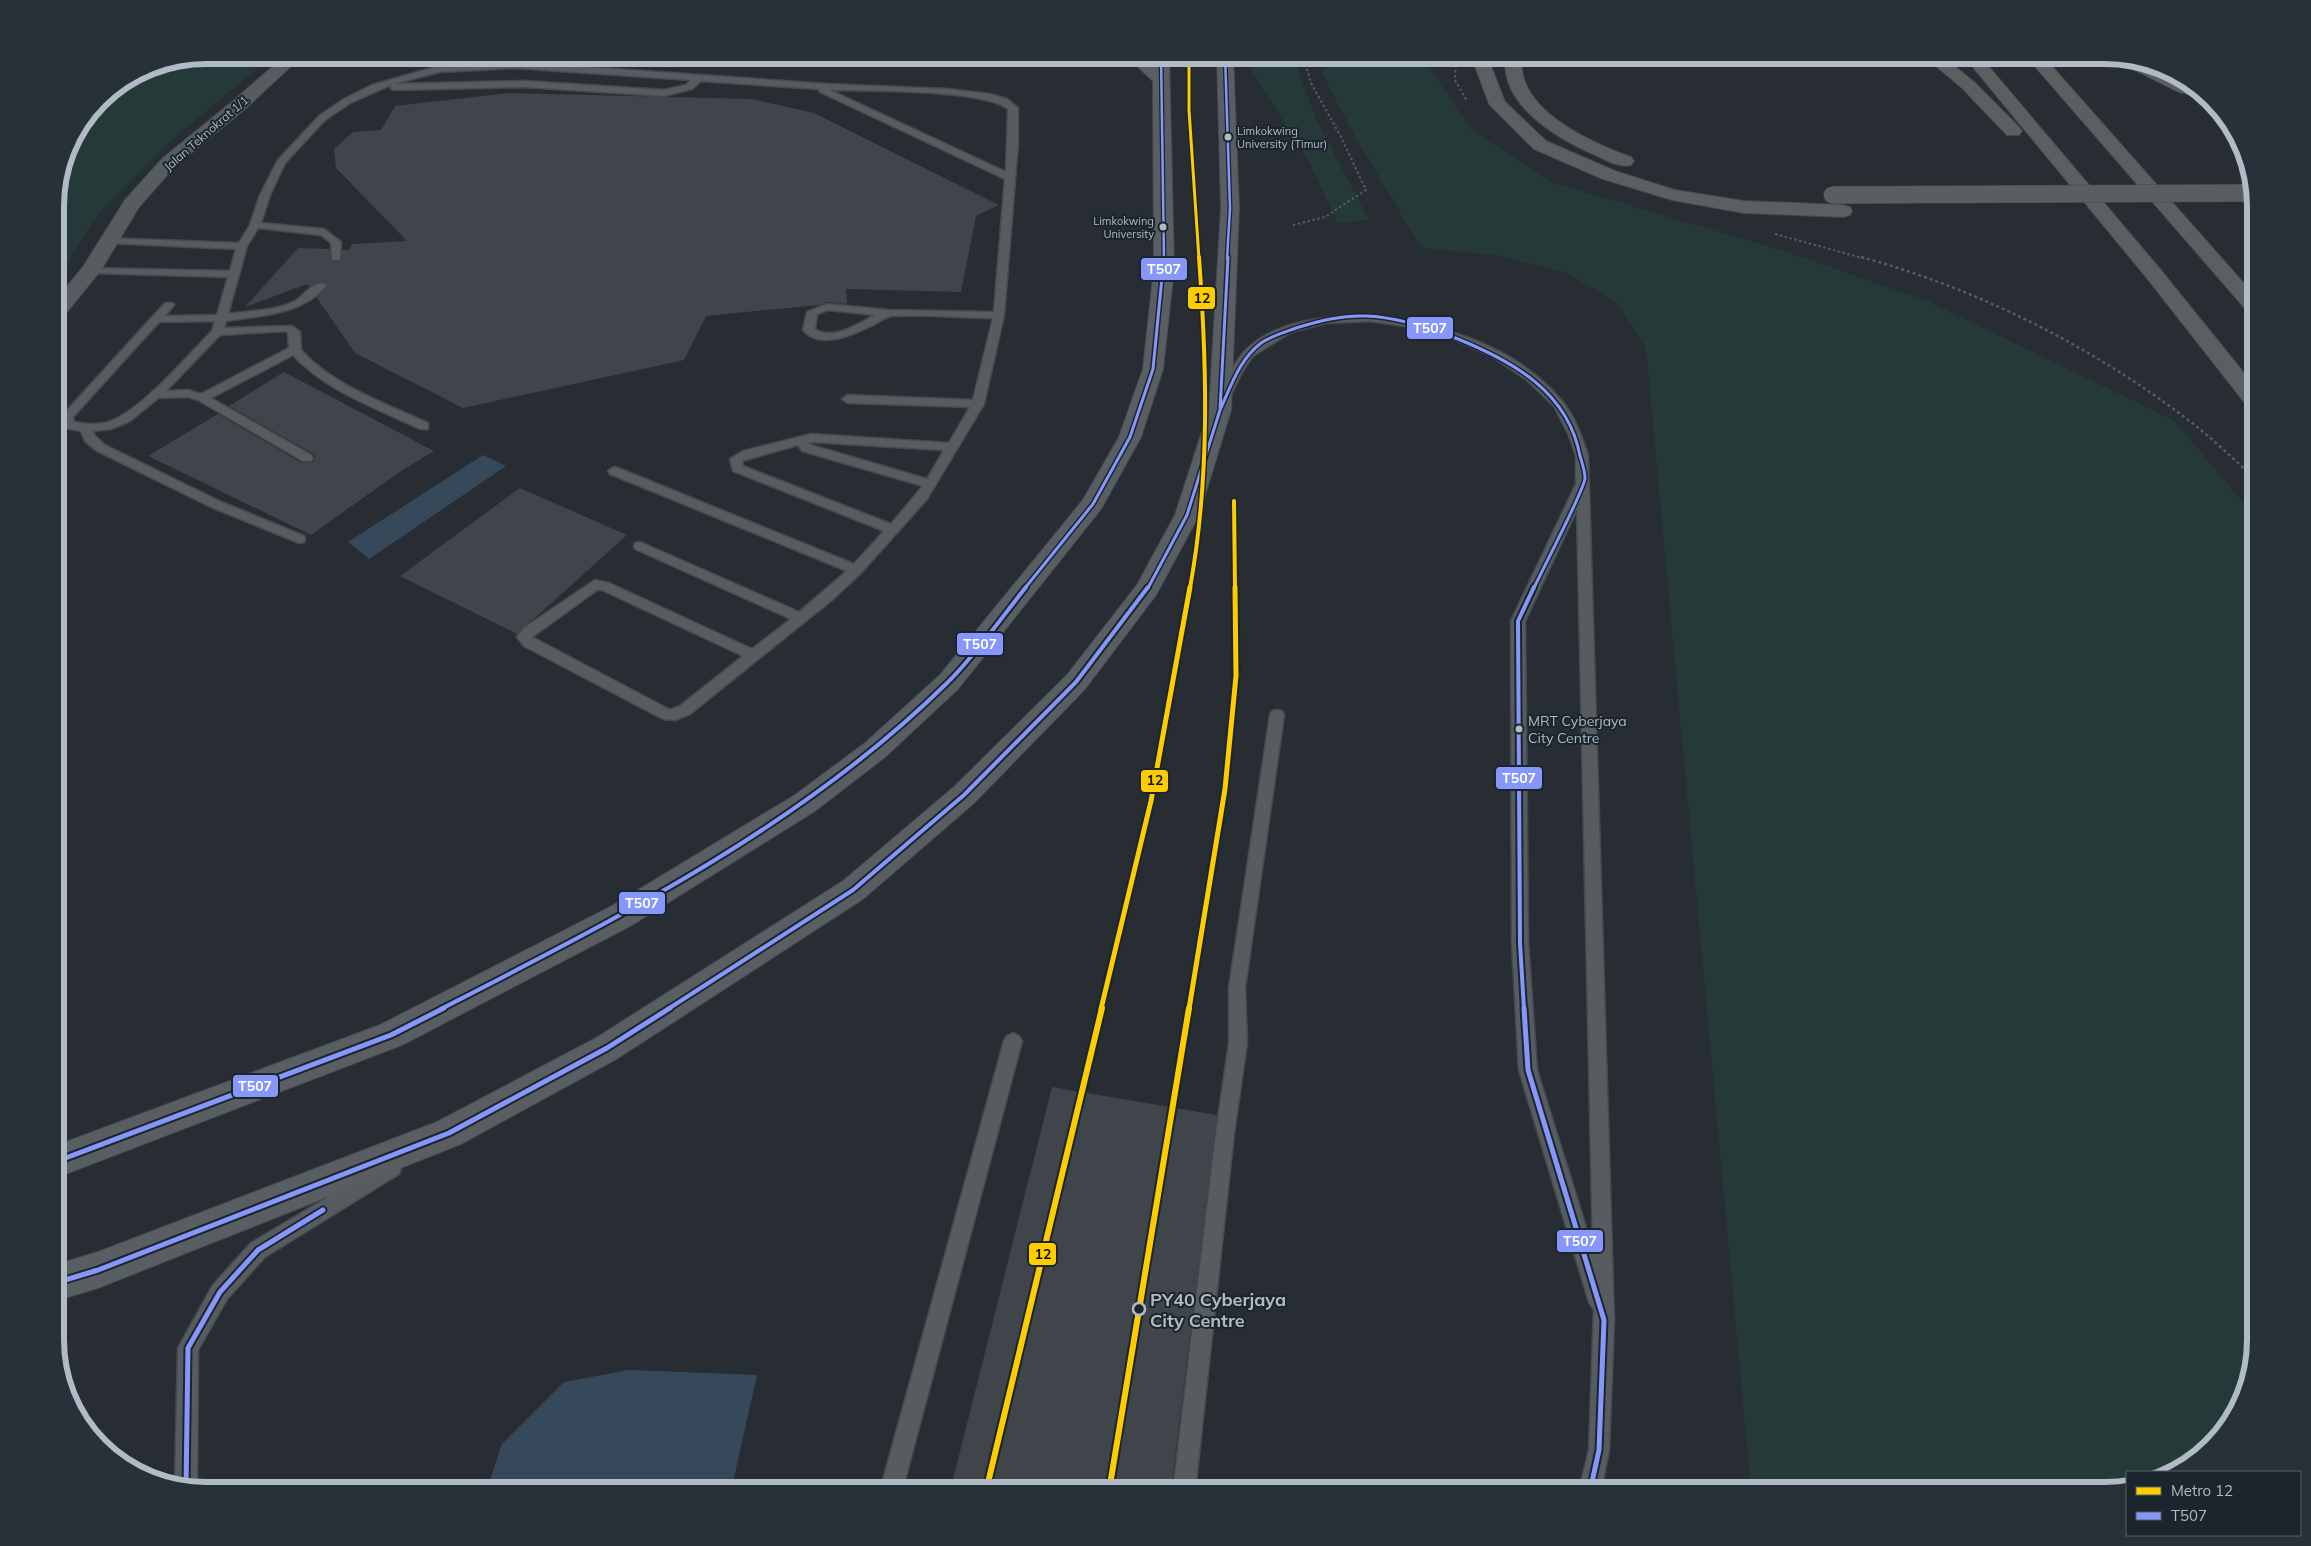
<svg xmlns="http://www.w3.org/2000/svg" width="2311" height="1546" viewBox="0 0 2311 1546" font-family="Mulish,sans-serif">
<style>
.green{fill:#253939}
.water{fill:#35495b}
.building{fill:#3f454a}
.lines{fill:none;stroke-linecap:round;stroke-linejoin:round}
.lane-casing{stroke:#44494e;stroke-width:3}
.street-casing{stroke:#44494e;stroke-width:2}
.primary-casing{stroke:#444a50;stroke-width:2}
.highway-casing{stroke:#44494f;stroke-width:2}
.path-far1{stroke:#555b5f;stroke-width:2;stroke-dasharray:2.5 2.5;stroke-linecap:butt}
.path{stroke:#555b5f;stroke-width:2.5;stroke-dasharray:3 3;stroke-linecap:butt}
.lane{fill:#575c61;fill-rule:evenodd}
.street{fill:#575c61;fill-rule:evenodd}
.primary{fill:#595e63;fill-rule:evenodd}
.highway{fill:#5b5f62;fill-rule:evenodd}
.primary-bridge-casing{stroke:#444a50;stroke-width:18;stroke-linecap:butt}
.primary-bridge{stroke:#595e63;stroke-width:17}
.bus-1-far3-casing{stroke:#1b252d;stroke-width:5}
.bus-1-far2-casing{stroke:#1b252d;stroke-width:6}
.bus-1-far1-casing{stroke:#1b252d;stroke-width:8}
.bus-1-casing{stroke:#1b252d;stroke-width:9}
.bus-1-far3{stroke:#8697f9;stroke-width:2.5}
.bus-1-far2{stroke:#8697f9;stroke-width:3}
.bus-1-far1{stroke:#8697f9;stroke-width:4}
.bus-1{stroke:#8697f9;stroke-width:5}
.metro-1-far3-casing{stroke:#1b252d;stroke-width:5.5}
.metro-1-far2-casing{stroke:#1b252d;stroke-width:7}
.metro-1-far1-casing{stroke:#1b252d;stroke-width:9}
.metro-1-casing{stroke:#1b252d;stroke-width:10}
.metro-1-far3{stroke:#fc0;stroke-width:3}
.metro-1-far2{stroke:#fc0;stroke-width:4}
.metro-1-far1{stroke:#fc0;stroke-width:5}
.metro-1{stroke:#fc0;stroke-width:6}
.bus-dot{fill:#b0bbc5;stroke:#1b252d;stroke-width:2}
.stop-dot{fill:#1b252d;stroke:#b0bbc5;stroke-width:2.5}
.labels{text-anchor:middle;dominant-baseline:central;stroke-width:4;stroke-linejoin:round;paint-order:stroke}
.far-bus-label{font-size:11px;fill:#b0bbc5;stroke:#1b252d;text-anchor:start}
.far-street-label{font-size:12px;fill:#b0bbc5;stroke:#1b252d}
.bus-label{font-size:14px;fill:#b0bbc5;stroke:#1b252d;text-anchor:start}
.near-stop-label{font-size:18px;font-weight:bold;fill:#b0bbc5;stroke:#1b252d;text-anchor:start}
.rim{fill:none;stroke:#b0bbc5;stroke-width:6}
.line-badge{stroke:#1b252d;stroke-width:2}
.badge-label{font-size:14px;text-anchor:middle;font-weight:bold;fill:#fff}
.pale-badge-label{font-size:14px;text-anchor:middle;font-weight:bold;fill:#111}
</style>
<rect width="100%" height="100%" fill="#272d33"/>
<path class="green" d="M206 55H269L260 66 173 139 98 214 55 283V196L67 148 99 99 148 66Z
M1251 55H1293L1316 119 1369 220 1338 223 1306 156 1251 71Z
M1348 55H1435L1429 67 1471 130 1554 183 1781 250 1928 301 2175 421 2256 518V1341L2248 1389 2230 1424 2176 1472H2127V1486L2106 1491H1751L1646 349 1618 303 1566 273 1496 255 1421 248 1356 138 1321 71Z"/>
<path class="water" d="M483 455 506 466 369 559 348 542Z
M629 1370 757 1375 731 1491H486L502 1444 564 1382Z"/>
<path class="building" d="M509 93 752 99 814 113 999 205 976 216 961 292 846 289 847 304 827 302 819 305 706 316 684 360 463 408 355 353 317 298 327 287 325 282 316 283 309 287 307 284 245 307 298 248 330 249 331 261 340 262 342 250H349L352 244 407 241 336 168 334 149 353 132 381 130 395 106Z
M284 372 434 451 398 473 311 535 148 456 218 414 302 463 313 462 315 457 312 453 229 406Z
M520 488 627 535 517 634 400 576Z
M1052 1087 1217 1115 1171 1491H950Z"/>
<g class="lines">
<defs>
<path id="lane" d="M516 62 827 84 947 89 990 94 1007 99 1018 108V143L1004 315 984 404 927 499 861 573 832 600 690 714 675 720 663 719 524 646 517 637 524 628 595 580 609 583 752 649 791 619 635 549 634 546 635 543 640 542 799 612 847 571 610 474 608 471 614 467 618 468 854 564 884 531 733 471 730 459 743 451 811 434 949 443 970 407 848 403 842 399 848 395 973 400 993 318C960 318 925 314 892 316 885 317 878 323 871 326 852 335 820 350 803 330L807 312 827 304 888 310 994 312 1005 179 820 92 819 89 701 81 692 89 664 96 525 87 394 90 391 89V85L350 103 325 120 285 163 270 195 261 223 324 229 341 242 340 260H332L331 243 321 235 258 228 247 246 228 314C248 311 276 311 295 301 304 296 313 281 325 284L326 286C302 315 261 315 226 321L224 328 292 326 300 332 301 350C334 386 384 403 428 423V429H420C376 408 326 391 293 355L211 398 311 455 313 458 311 461H303L198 400 187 397 158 398 130 421 111 429 93 431 95 436 105 445 219 501 304 536 305 539 304 542 299 543 211 507 97 451 85 441 81 431 65 428 61 417 165 303H173L174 305 165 316 217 315 228 277 91 273 87 272V268L230 271 236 249 107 243 103 242V238L239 243 250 225 260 195 278 160 319 116 344 99 372 85 439 66ZM516 68 691 80 686 85 664 90 525 81 394 84 439 72ZM830 90C867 91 983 89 1008 109L1006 172ZM828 310 875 315C858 324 833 341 815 329L817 314ZM215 321 212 331C186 357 139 414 105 423 95 425 84 424 74 422L73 417 159 322ZM286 331 288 333 289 348 201 394 188 390 166 391 220 335ZM809 442H811L944 450 927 479 811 445ZM798 445 802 451 923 486 891 524 743 466 742 461ZM597 590H602L743 656 680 706 670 710 532 637Z
M1369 315C1440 324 1514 344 1562 401 1575 417 1582 437 1588 456L1614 1320 1609 1450 1601 1491H1579L1589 1450 1594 1310 1589 1302 1519 1070 1512 943 1511 621 1576 484V456L1569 435 1554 406 1527 380 1493 357 1453 339 1412 327 1369 321 1326 323 1291 332 1253 356 1242 372 1229 399 1225 401 1219 397C1226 382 1232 366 1243 353 1273 320 1328 316 1369 315ZM1577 509 1593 1250 1537 1070 1528 943 1525 621Z
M1277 710 1282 711 1284 715 1245 988 1247 1043 1234 1133 1195 1491H1173L1216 1133 1229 1043V988L1270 715 1272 711Z
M1013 1033 1019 1036 1022 1041 902 1491H880L1004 1041 1007 1036Z
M392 1159 399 1162 401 1168 399 1174 265 1257 227 1299 198 1350 197 1488 175 1486 178 1348 213 1285 251 1243Z"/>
<path id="street" d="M286 55H303L245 109 175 166 139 207 101 270 62 318 55 320V301L83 267 125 200 163 158 233 101Z"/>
<path id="primary" d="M1117 55H1139L1153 63V55H1169L1174 268 1163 369 1141 437 1101 509 958 689 885 757 815 811 632 925 402 1045 55 1178V1146L380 1025 610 907 795 795 865 743 940 675 1083 500 1119 437 1143 369 1154 268 1153 81 1136 65 1119 58Z
M1217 55H1233L1239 208 1231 410 1199 515 1156 595 1085 689 974 803 863 899 618 1058 461 1144 98 1288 55 1301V1265L98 1252 437 1122 596 1038 843 881 954 787 1067 675 1137 585 1175 515 1209 410 1221 208Z"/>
<path id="highway" d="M1478 55H1494L1491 66 1505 102 1546 141 1615 171 1675 190 1744 201 1843 205 1850 207 1852 211 1850 215 1843 217 1744 213 1672 200 1603 179 1534 149 1489 104 1475 66Z
M1506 55H1522C1514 109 1590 142 1631 157L1634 161 1631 165C1619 168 1606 160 1595 155 1556 138 1498 104 1506 55Z
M1923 55H1941L1974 82 2019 127 2022 131 2019 135H2007L1962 88Z
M1963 55H1979L2160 269 2256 388V408L2248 407 2146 277Z
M2025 55H2042L2256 297V315L2249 313Z
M2116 57C2145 61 2185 76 2205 98L2179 92 2117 61Z"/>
</defs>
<use href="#lane" class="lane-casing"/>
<use href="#street" class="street-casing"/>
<use href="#primary" class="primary-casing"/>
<use href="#highway" class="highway-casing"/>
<path class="path-far1" d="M1456 55 1455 80 1467 101
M1293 225 1325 217 1366 190 1341 137 1311 83 1303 55
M1775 234 1866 259"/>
<path class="path" d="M1861 257C1978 289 2091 346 2187 419 2211 437 2233 459 2256 479"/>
<use href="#lane" class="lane"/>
<use href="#street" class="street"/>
<use href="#primary" class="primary"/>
<use href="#highway" class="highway"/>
<defs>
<path id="primary-bridge" d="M1832 195 2253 193"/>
</defs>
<use href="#primary-bridge" class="primary-bridge-casing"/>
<use href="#primary-bridge" class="primary-bridge"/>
<defs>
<path id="bus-1-far3" d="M1161 55 1164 259
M1225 55 1230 208 1227 259"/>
<path id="bus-1-far2" d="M1220 410C1231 386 1239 360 1261 343 1271 336 1285 332 1296 328 1319 321 1342 315 1366 316 1397 317 1430 328 1458 339 1514 362 1568 392 1580 456 1582 463 1585 471 1585 478 1585 489 1541 572 1534 588
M1025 588 1093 504 1130 437 1153 369 1164 257
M1148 588 1187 515 1220 410 1228 257"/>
<path id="bus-1-far1" d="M441 1009C620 917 803 825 947 683 974 657 1002 617 1026 587
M668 1009 853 890 964 795 1076 682 1148 587
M1524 1009 1520 943 1518 621 1534 587"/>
<path id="bus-1" d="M1524 1008 1528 1070 1604 1320 1599 1450 1590 1491
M55 1162 391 1035 444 1008
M55 1283 98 1270 449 1133 607 1048 670 1008
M186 1488 188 1348 220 1292 258 1250 323 1210"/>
</defs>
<use href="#bus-1-far3" class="bus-1-far3-casing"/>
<use href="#bus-1-far2" class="bus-1-far2-casing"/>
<use href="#bus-1-far1" class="bus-1-far1-casing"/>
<use href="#bus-1" class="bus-1-casing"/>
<use href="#bus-1-far3" class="bus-1-far3"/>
<use href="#bus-1-far2" class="bus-1-far2"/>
<use href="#bus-1-far1" class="bus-1-far1"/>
<use href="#bus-1" class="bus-1"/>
<defs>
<path id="metro-1-far3" d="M1189 55V110L1199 259"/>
<path id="metro-1-far2" d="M1234 501 1235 588
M1190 588C1210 478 1207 368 1199 257"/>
<path id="metro-1-far1" d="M1101 1009 1151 801 1190 587
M1189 1009 1225 789 1236 676 1235 587"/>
<path id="metro-1" d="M986 1491 1102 1008
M1109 1491 1189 1008"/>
</defs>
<use href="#metro-1-far3" class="metro-1-far3-casing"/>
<use href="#metro-1-far2" class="metro-1-far2-casing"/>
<use href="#metro-1-far1" class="metro-1-far1-casing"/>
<use href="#metro-1" class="metro-1-casing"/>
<use href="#metro-1-far3" class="metro-1-far3"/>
<use href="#metro-1-far2" class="metro-1-far2"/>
<use href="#metro-1-far1" class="metro-1-far1"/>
<use href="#metro-1" class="metro-1"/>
</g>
<g class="bus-dot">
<circle cx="1228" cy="137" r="4.5"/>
<circle cx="1163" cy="227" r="4.5"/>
<circle cx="1519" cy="729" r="4.5"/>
</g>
<circle class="stop-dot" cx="1139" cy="1309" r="6"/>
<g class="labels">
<g class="far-bus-label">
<text x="1237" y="131">Limkokwing<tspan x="1237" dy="13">University (Timur)</tspan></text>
<text x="1154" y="221" text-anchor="end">Limkokwing<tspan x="1154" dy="13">University</tspan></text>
</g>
<g class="far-street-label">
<text transform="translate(206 133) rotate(-41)">Jalan Teknokrat 1/1</text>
</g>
<g class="bus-label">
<text x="1528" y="721">MRT Cyberjaya<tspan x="1528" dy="17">City Centre</tspan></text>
</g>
<g class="near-stop-label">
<text x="1150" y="1299">PY40 Cyberjaya<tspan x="1150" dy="21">City Centre</tspan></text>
</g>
</g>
<path d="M0 0H2311V1546H0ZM206 64H2105A142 142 0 0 1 2247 206V1340A142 142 0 0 1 2105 1482H206A142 142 0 0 1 64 1340V206A142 142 0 0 1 206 64Z" fill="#273139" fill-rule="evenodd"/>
<path class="rim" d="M206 64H2105A142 142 0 0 1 2247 206V1340A142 142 0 0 1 2105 1482H206A142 142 0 0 1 64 1340V206A142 142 0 0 1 206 64Z"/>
<g class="line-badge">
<rect x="1140" y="257" width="48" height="24" rx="5" fill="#8697f9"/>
<rect x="1187" y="286" width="29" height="24" rx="5" fill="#fc0"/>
<rect x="1406" y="316" width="48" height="24" rx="5" fill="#8697f9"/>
<rect x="956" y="632" width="48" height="24" rx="5" fill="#8697f9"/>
<rect x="1495" y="766" width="48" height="24" rx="5" fill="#8697f9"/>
<rect x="1140" y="769" width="29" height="24" rx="5" fill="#fc0"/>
<rect x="618" y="891" width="48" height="24" rx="5" fill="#8697f9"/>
<rect x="232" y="1074" width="47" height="24" rx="5" fill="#8697f9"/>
<rect x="1556" y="1229" width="48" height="24" rx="5" fill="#8697f9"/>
<rect x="1028" y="1242" width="29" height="24" rx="5" fill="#fc0"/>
</g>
<g class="badge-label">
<text x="1164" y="274">T507</text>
<text x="1430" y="333">T507</text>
<text x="980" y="649">T507</text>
<text x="1519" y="783">T507</text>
<text x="642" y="908">T507</text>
<text x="255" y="1091">T507</text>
<text x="1580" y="1246">T507</text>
</g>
<g class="pale-badge-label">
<text x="1202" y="303">12</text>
<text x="1155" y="785">12</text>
<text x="1043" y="1259">12</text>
</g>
<rect x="2126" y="1471" width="175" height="65" fill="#1b252d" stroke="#57616a"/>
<rect x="2136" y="1487" width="25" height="8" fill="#ffcc00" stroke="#57616a"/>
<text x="2171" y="1496" font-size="15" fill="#b0bbc5">Metro 12</text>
<rect x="2136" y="1512" width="25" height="8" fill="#8697f9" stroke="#57616a"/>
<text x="2171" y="1521" font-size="15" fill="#b0bbc5">T507</text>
</svg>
